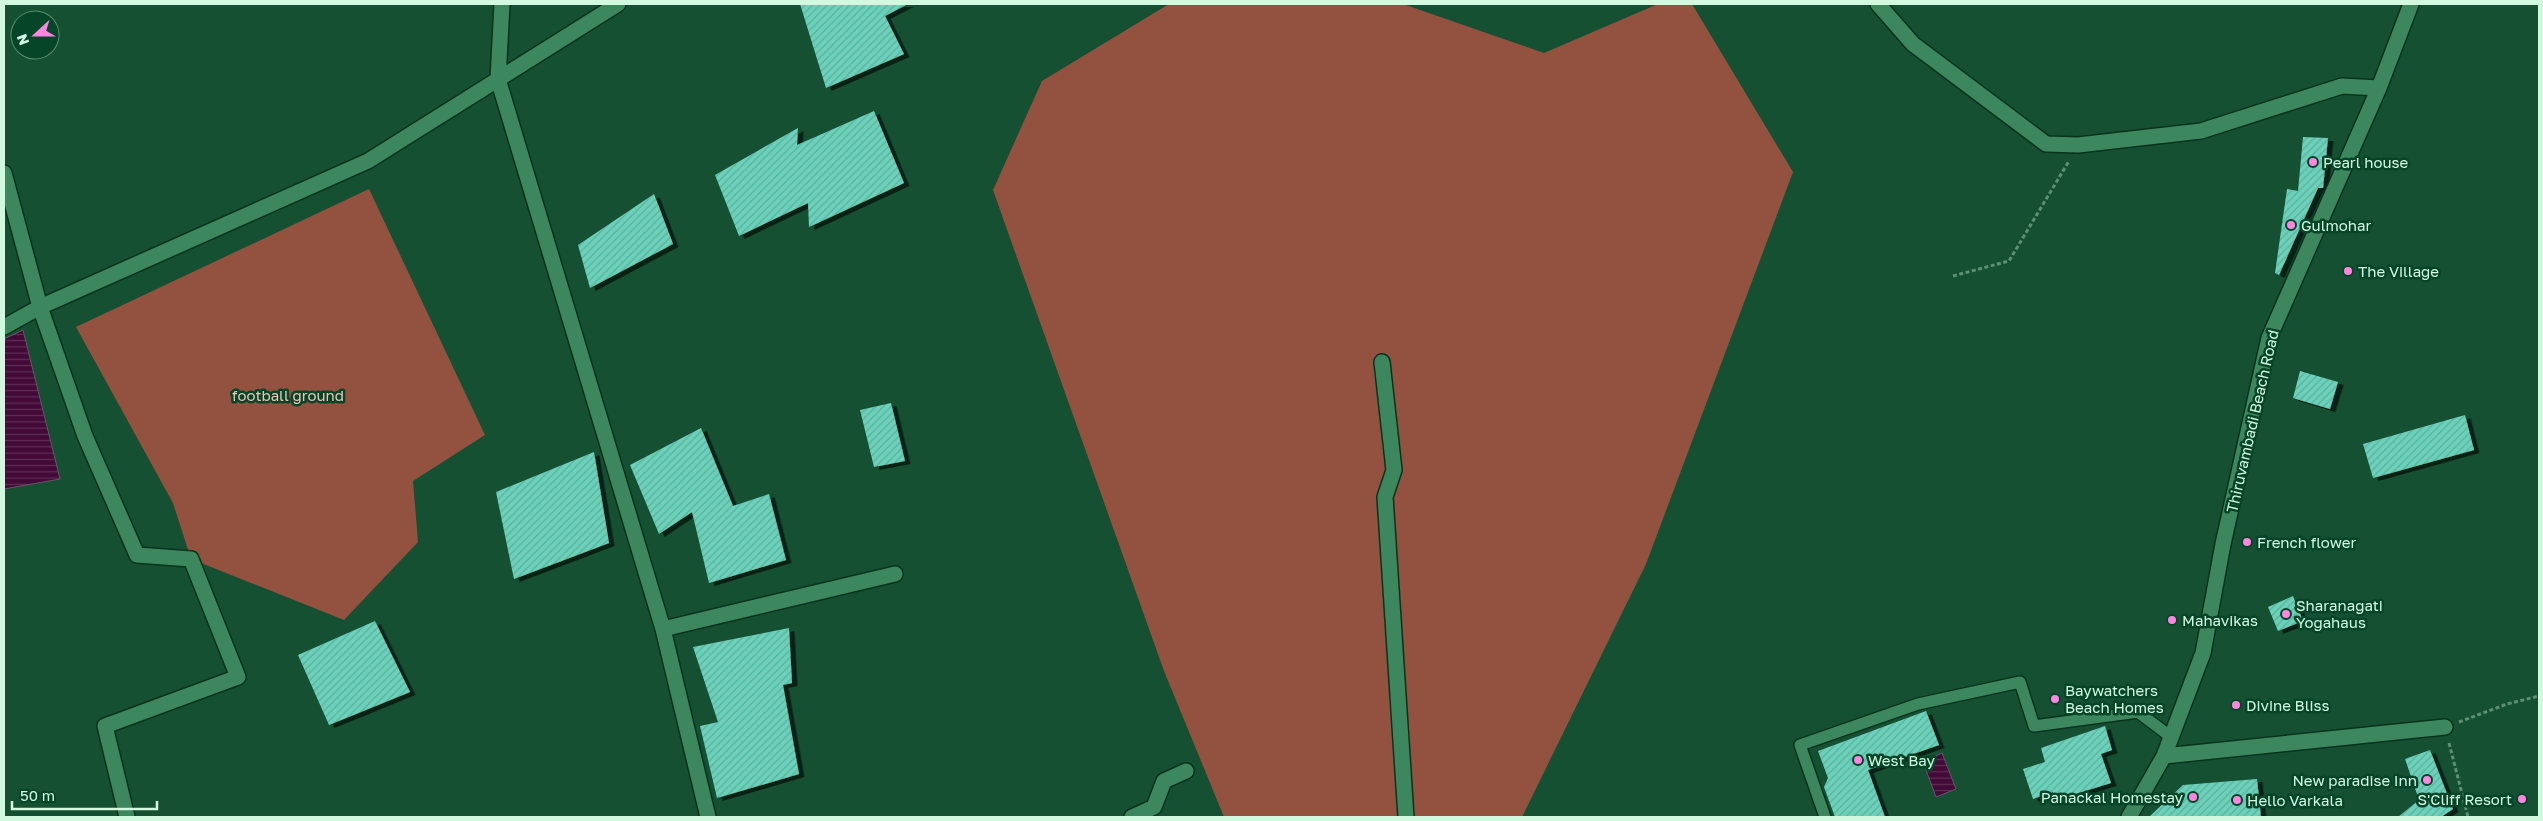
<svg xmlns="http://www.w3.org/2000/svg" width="2543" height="821" viewBox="0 0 2543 821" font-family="'Golos Text',sans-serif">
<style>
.green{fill:#92523f}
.water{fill:url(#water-rules);stroke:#6e516a}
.building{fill:url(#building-hatch);filter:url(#shadow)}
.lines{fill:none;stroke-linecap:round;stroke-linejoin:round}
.service-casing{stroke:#0a331e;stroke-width:14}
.minor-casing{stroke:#0a331e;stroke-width:18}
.path{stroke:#5d8f74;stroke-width:3;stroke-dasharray:4 2.5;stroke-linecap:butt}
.service{stroke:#3d875e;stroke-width:11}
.minor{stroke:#3d875e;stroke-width:15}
.poi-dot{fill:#fe86e1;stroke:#064528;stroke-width:2}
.labels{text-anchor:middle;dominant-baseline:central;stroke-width:5;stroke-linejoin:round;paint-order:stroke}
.poi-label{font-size:15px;fill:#d3f8e0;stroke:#064528;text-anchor:start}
.park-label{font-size:15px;fill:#f1c5b8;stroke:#064528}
.street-label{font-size:15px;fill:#d3f8e0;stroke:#064528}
</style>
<defs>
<pattern id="water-rules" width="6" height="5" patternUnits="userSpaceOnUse" patternTransform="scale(1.25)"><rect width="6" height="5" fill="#430a38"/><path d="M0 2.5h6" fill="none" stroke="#5d2e54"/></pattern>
<pattern id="building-hatch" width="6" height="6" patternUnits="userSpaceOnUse" patternTransform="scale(1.25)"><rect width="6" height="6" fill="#6bd1ba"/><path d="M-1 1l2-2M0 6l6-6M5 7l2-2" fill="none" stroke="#60af9c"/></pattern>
<filter id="shadow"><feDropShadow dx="5.5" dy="3" stdDeviation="0" flood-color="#0009"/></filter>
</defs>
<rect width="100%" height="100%" fill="#165032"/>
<path class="green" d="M1169 4H1403L1544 53 1658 4H1692L1793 172 1646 564 1522 817H1224L1164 671 993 190 1042 81Z
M369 189 485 435 413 481 418 542 344 620 191 559 173 503 76 327Z"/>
<path class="water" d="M23 330 60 479 4 489V339Z
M1942 753 1956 789 1936 797 1923 762Z"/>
<path class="building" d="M800 4H908L885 16 904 54 826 88Z
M874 111 904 183 809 227 808 203 739 236 715 175 798 128 797 145Z
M2303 137 2328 138 2323 188H2318L2279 275 2275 273 2287 189 2298 191Z
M654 194 673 244 590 288 578 245Z
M2300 371 2338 382 2330 409 2293 398Z
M891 403 905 461 874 467 860 410Z
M2465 415 2474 450 2373 478 2363 444Z
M701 428 733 506 769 494 786 560 709 583 692 512 659 534 630 465Z
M594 452 609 543 514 579 496 492Z
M2293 596 2303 621 2278 631 2268 607Z
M375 621 410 692 329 725 298 655Z
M789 628 792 683 783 685 799 774 717 798 700 726 718 722 693 647Z
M1926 711 1939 745 1868 770 1885 817H1835L1824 787 1828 778 1818 751Z
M2105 726 2112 750 2101 754 2111 783 2056 800 2053 792 2033 799 2023 769 2045 762 2041 748Z
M2430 750 2453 809 2441 817H2398L2419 800 2405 759Z
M2257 779 2261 817H2149L2183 785Z"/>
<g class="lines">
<defs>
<path id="service" d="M1825 817 1800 745 1918 704 2020 682 2034 726 2138 712 2171 737"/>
<path id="minor" d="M502 4 498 79 663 629 708 817
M1878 4 1913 44 2046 144 2078 145 2201 131 2342 86 2379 88
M4 173 40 307 85 436 137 555 191 559 238 677 105 726 127 817
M4 327 40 307 368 161 618 4
M1382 362 1394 470 1385 497 1406 817
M663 629 895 574
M2164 756 2445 727
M1132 817 1154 807 1164 781 1186 771
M2129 817 2164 756 2203 653 2223 544 2269 338 2379 88 2411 4"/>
</defs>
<use href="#service" class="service-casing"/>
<use href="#minor" class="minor-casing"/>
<path class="path" d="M1953 276 2009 261 2069 161
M2459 722 2507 704 2539 696
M2449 743 2468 817"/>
<use href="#service" class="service"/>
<use href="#minor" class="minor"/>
</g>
<g class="poi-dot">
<circle cx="2313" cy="162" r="5"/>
<circle cx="2291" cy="225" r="5"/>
<circle cx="2348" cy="271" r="5"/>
<circle cx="2247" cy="542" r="5"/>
<circle cx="2286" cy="614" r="5"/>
<circle cx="2172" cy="620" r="5"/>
<circle cx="2055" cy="699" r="5"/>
<circle cx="2236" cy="705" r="5"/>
<circle cx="1858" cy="760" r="5"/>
<circle cx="2427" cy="780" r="5"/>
<circle cx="2193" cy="797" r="5"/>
<circle cx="2522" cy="799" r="5"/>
<circle cx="2237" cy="800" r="5"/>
</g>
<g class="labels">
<g class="poi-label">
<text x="2323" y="162">Pearl house</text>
<text x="2301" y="225">Gulmohar</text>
<text x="2358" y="271">The Village</text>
<text x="2257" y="542">French flower</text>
<text x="2296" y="605">Sharanagati<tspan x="2296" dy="17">Yogahaus</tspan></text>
<text x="2182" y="620">Mahavikas</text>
<text x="2065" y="690">Baywatchers<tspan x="2065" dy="17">Beach Homes</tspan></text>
<text x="2246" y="705">Divine Bliss</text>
<text x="1868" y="760">West Bay</text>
<text x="2417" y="780" text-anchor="end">New paradise Inn</text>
<text x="2183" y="797" text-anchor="end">Panackal Homestay</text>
<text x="2512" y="799" text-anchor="end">S'Cliff Resort</text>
<text x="2247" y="800">Hello Varkala</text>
</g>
<g class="park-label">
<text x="288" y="395">football ground</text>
</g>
<g class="street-label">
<text transform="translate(2252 421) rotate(-77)">Thiruvambadi Beach Road</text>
</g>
</g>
<rect width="2543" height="821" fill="none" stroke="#d3f8e0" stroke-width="10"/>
<g transform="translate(35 35) rotate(249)"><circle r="24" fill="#064528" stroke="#588d72"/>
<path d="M0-4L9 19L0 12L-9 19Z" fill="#fe86e1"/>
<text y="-8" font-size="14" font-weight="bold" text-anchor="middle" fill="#d3f8e0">N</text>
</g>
<path d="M12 801v8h145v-8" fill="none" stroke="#d3f8e0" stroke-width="2.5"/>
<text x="20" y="801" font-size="15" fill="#d3f8e0" stroke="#064528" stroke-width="4" paint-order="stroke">50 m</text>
</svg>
